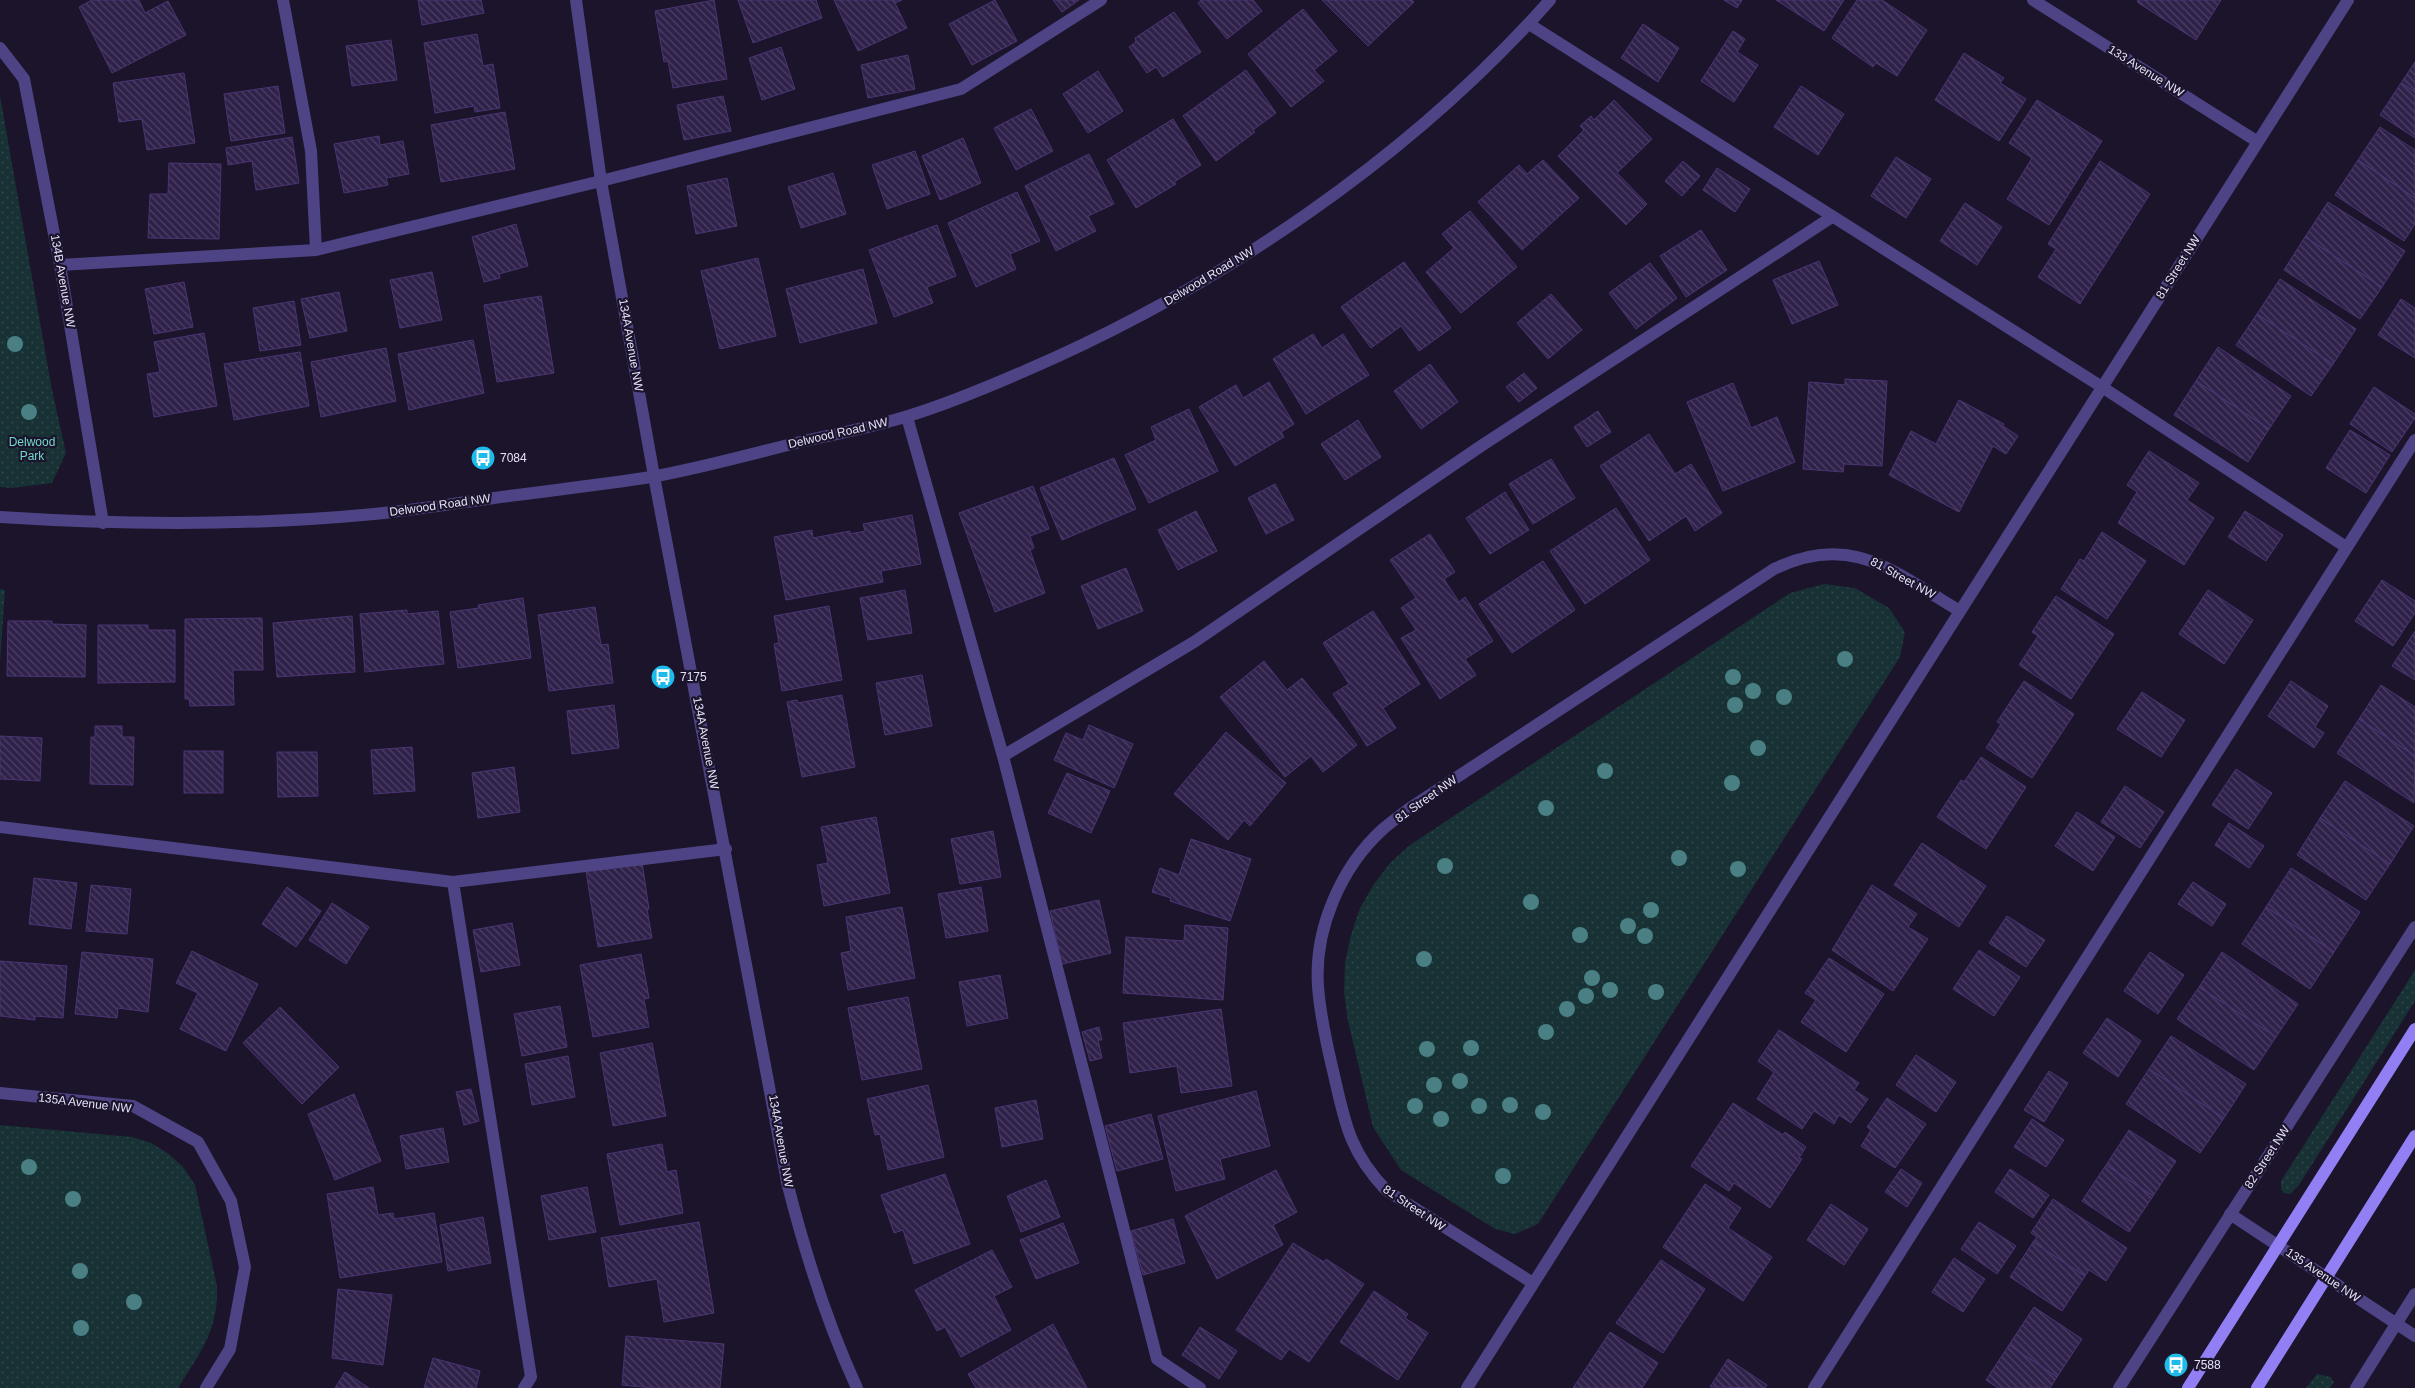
<svg xmlns="http://www.w3.org/2000/svg" width="2415" height="1388" viewBox="0 0 2415 1388" font-family="Arial,sans-serif">
<style>
.grass{fill:url(#grass-dots)}
.building{fill:url(#building-back-hatch);stroke:#4a3574}
.lines{fill:none;stroke-linecap:round;stroke-linejoin:round}
.service{stroke:#4e4385;stroke-width:12}
.minor{stroke:#4e4385;stroke-width:12}
.tertiary{stroke:#4e4385;stroke-width:12}
.secondary{stroke:#927ff4;stroke-width:12}
.tree{fill:#4a8083}
.labels{text-anchor:middle;dominant-baseline:central;stroke-width:4.5;stroke-linejoin:round;paint-order:stroke}
.street-label{font-size:12px;fill:#e7e0fc;stroke:#1b142a}
.park-label{font-size:12px;fill:#70d8cc;stroke:#1b142a}
.poi-label{font-size:12px;fill:#e7e0fc;stroke:#1b142a;text-anchor:start}
</style>
<defs>
<pattern id="grass-dots" width="8" height="8" patternUnits="userSpaceOnUse" patternTransform="scale(1.25)"><rect width="8" height="8" fill="#173134"/><path d="M2 2h.1M6 6h.1" fill="none" stroke="#2e4548" stroke-width="1.8" stroke-linecap="round"/></pattern>
<pattern id="building-back-hatch" width="6" height="6" patternUnits="userSpaceOnUse" patternTransform="scale(1.25)"><rect width="6" height="6" fill="#2f214a"/><path d="M-1 5l2 2M0 0l6 6M5-1l2 2" fill="none" stroke="#4d4165"/></pattern>
</defs>
<rect width="100%" height="100%" fill="#1b142a"/>
<path class="grass" d="M0 96 52 390 66 453 52 483 12 488 0 487Z
M1824 584 1855 588 1889 608 1905 632 1900 657 1538 1224 1515 1234 1495 1229 1401 1170 1373 1127 1348 1021 1344 992 1345 963 1351 935 1360 908 1374 884 1390 863 1410 845 1790 593Z
M0 589 5 590 0 663Z
M2415 970V1001L2299 1185 2290 1194 2284 1193 2281 1189V1181Z
M0 1125 132 1137 151 1143 169 1154 184 1168 195 1185 217 1286C219 1329 200 1353 178 1388H0Z
M2317 1374 2331 1377 2334 1382 2330 1388H2306Z"/>
<path class="building" d="M92 0H139L145 13 168 1 186 35 112 73 79 7Z
M418 0H481L484 13 422 25Z
M714 0 727 79 673 88 668 61 664 62 655 11Z
M738 0H816L822 18 753 43Z
M834 0H902L895 3 907 28 858 51Z
M995 0 1017 41 972 65 949 24Z
M1053 0H1079L1062 12Z
M1201 0H1253L1262 11 1227 39 1198 3Z
M1322 0H1412L1414 2 1368 46Z
M1724 0H1742L1737 8Z
M1776 0H1844L1824 31Z
M1857 0H1882L1927 30 1897 76 1876 63 1873 67 1832 38Z
M2138 0H2221L2196 40 2137 2Z
M1303 9 1337 51 1314 70 1324 81 1291 107 1248 54Z
M1174 12 1201 52 1163 77 1156 67 1147 73 1129 47 1136 42 1135 38Z
M1643 24 1679 48 1658 82 1621 58Z
M1733 31 1745 39 1737 52 1758 65 1734 102 1701 81Z
M477 34 483 66 493 64 500 108 475 112 474 106 435 113 424 43Z
M391 40 397 80 352 86 346 46Z
M781 47 795 89 762 100 749 58Z
M1964 53 2004 78 2000 83 2026 99 1999 141 1935 100Z
M908 55 915 89 868 98 861 65Z
M2415 62V92L2401 83Z
M1246 70 1276 113 1253 130 1255 132 1216 161 1183 116Z
M1098 71 1123 111 1088 133 1063 94Z
M184 73 195 143 147 150 142 119 119 122 113 83Z
M2401 83 2415 92V138L2380 115Z
M278 86 285 133 231 141 224 94Z
M1801 86 1844 114 1818 155 1774 127Z
M723 96 731 131 684 140 677 105Z
M1614 100 1652 139 1617 173 1647 204 1626 225 1558 156 1584 130 1580 126 1591 116 1594 120Z
M2037 100 2102 141 2049 225 2007 199 2032 158 2009 143Z
M1031 109 1053 151 1016 170 994 128Z
M505 112 515 169 441 182 431 125Z
M1173 119 1201 165 1174 182 1176 184 1136 208 1107 160Z
M2380 127 2415 150V198L2358 160Z
M379 136 380 145 403 141 409 174 386 178 388 185 344 193 334 144Z
M292 137 299 183 256 190 252 161 228 165 226 148Z
M963 138 981 183 940 200 922 156Z
M915 151 930 194 887 209 872 165Z
M1089 154 1114 204 1088 216 1096 231 1056 251 1025 186Z
M1896 157 1931 179 1906 218 1871 196Z
M1543 160 1579 198 1522 250 1478 202 1519 165 1527 174Z
M2358 160 2415 198V224L2404 241 2335 195Z
M1683 161 1700 176 1682 196 1665 181Z
M2100 161 2150 194 2080 304 2038 277 2056 249 2048 244Z
M169 163 221 164 219 239 148 238 150 194H168Z
M1717 168 1750 189 1735 212 1703 190Z
M833 173 846 214 801 228 788 187Z
M727 178 737 226 696 234 687 186Z
M1017 192 1040 241 1010 254 1016 269 976 287 948 223Z
M2328 202 2405 251 2382 287 2305 237Z
M1965 203 2002 227 1977 265 1940 241Z
M1470 211 1517 267 1461 313 1426 272 1454 248 1442 234Z
M516 224 528 266 499 274 500 278 484 282 472 237Z
M937 225 956 276 927 287 933 303 894 317 869 250Z
M1701 230 1727 270 1686 297 1660 256Z
M2305 237 2382 287 2360 319 2284 270Z
M758 258 776 336 720 349 701 271Z
M1819 261 1838 305 1792 324 1773 280Z
M1404 262 1451 328 1419 351 1401 326 1371 348 1341 307Z
M1650 263 1677 298 1636 329 1609 293Z
M863 269 877 323 800 343 786 289Z
M432 272 442 320 400 328 390 280Z
M2280 279 2356 329 2333 364 2257 314Z
M184 282 193 327 154 334 145 289Z
M339 292 347 331 310 338 301 299Z
M1551 294 1582 330 1548 359 1517 323Z
M541 296 554 373 497 382 484 305Z
M2401 299 2415 308V358L2378 335Z
M294 301 301 345 260 351 253 308Z
M2257 314 2333 364 2311 396 2236 345Z
M204 333 217 406 154 417 147 374 160 372 154 342Z
M1313 334 1322 348 1343 334 1369 375 1306 414 1273 359Z
M473 340 484 393 409 410 398 354Z
M2218 347 2291 396 2269 429 2196 381Z
M386 348 396 401 321 417 311 362Z
M300 352 309 406 234 420 224 364Z
M1430 364 1458 402 1421 429 1394 391Z
M1524 373 1537 388 1519 402 1506 387Z
M1845 379 1887 381 1882 466 1844 464 1843 472 1803 469 1809 382 1845 385Z
M2196 381 2269 429 2248 462 2174 415Z
M1269 382 1294 424 1281 432 1284 437 1235 466 1199 407 1236 385 1243 398Z
M1733 383 1751 428 1777 417 1795 462 1723 491 1687 402Z
M2374 387 2415 414V418L2392 452 2350 424Z
M1959 400 2004 424 2003 426 2018 436 2006 454 1993 446 1959 512 1889 475 1911 431 1936 444Z
M1189 409 1218 471 1149 503 1125 455 1156 440 1151 427Z
M1598 411 1611 432 1587 447 1574 427Z
M1358 420 1381 457 1345 480 1321 444Z
M2350 430 2390 455 2366 493 2326 468Z
M1649 434 1675 474 1691 464 1722 513 1695 531 1686 516 1649 541 1600 466Z
M2149 451 2199 483 2187 500 2214 518 2184 565 2118 523 2137 492 2127 485Z
M1114 458 1136 509 1062 540 1040 488Z
M1551 459 1575 498 1533 524 1509 484Z
M1275 484 1294 520 1266 534 1248 498Z
M1033 486 1049 529 1030 536 1034 548 1030 550 1045 593 995 612 959 513Z
M1505 492 1529 530 1490 554 1466 518Z
M1616 508 1650 560 1585 604 1550 551Z
M1196 511 1217 551 1178 570 1158 530Z
M2245 511 2283 535 2266 561 2228 537Z
M912 515 921 564 881 571 883 582 786 600 774 537 812 530 813 538 850 531V534L865 531 863 524Z
M2102 532 2146 561 2107 619 2061 589 2080 559 2084 561Z
M1430 534 1455 572 1444 579 1459 602 1465 597 1493 641 1465 659 1476 675 1440 699 1401 638 1416 630 1401 608 1416 598 1390 560Z
M1543 561 1575 610 1512 653 1479 604Z
M1126 568 1143 611 1098 629 1081 586Z
M2382 580 2415 601V613L2393 646 2355 621Z
M905 590 912 633 868 640 860 598Z
M2208 590 2253 620 2224 664 2179 634Z
M2056 596 2114 634 2071 699 2019 665 2038 636 2032 632Z
M523 598 531 658 458 668 450 612 479 608 478 605Z
M829 606 842 680 782 691 774 644 779 643 774 616Z
M595 607 601 645 608 644 613 683 549 691 538 615Z
M407 610V614L438 611 444 664 365 672 360 614Z
M1373 611 1420 684 1383 708 1396 728 1367 746 1333 694 1349 684 1323 643Z
M352 616 355 672 277 677 273 623Z
M262 618 263 670H233L234 705 190 706 189 699H185V619Z
M8 621H52V624L86 625 85 677 7 676Z
M98 625H148V630H175V682L98 683Z
M2415 631V680L2392 666Z
M1264 661 1287 690 1302 678 1357 745 1323 772 1311 756 1285 777 1220 697Z
M922 675 932 726 885 735 876 683Z
M2024 681 2074 714 2032 778 1986 748 2001 724 1997 722Z
M2291 681 2328 706 2315 727 2324 733 2314 748 2268 716Z
M2381 685 2415 707V756L2359 719Z
M2142 692 2185 720 2161 757 2117 729Z
M842 695 855 767 802 777 787 702 797 700 798 703Z
M614 705 619 748 572 754 567 711Z
M2359 719 2415 756 2414 803 2337 753Z
M1089 725 1133 744 1114 788 1054 760 1066 733 1083 740Z
M95 726H122V737H134L133 785 90 784 91 737H95Z
M1226 732 1286 783 1250 826 1244 820 1228 840 1174 794Z
M0 736 42 738 40 781 0 779Z
M412 747 415 791 374 794 371 750Z
M184 751H223V793H184Z
M277 752H317L318 796 278 797Z
M1981 757 2026 787 1986 849 1937 817 1961 780 1964 782Z
M514 767 520 812 478 818 472 773Z
M2236 769 2272 793 2248 829 2212 805Z
M1067 773 1110 791 1091 833 1048 813Z
M2345 781 2414 826 2390 864 2320 818Z
M2125 786 2164 812 2140 848 2101 822Z
M2077 812 2115 837 2093 871 2055 846Z
M876 817 890 893 824 906 817 865 828 863 821 827Z
M2320 818 2390 864 2366 900 2297 855Z
M2229 823 2264 846 2249 868 2215 845Z
M993 831 1001 877 960 884 951 839Z
M1191 839 1251 859 1230 921 1170 901 1171 898 1152 892 1160 868 1179 875Z
M1922 843 1986 886 1959 927 1894 885Z
M642 862 649 909H647L652 938 598 947 586 871Z
M2291 868 2360 912 2334 952 2266 907Z
M34 878 77 883 71 929 29 924Z
M2193 882 2226 904 2212 926 2178 904Z
M91 885 131 889 127 934 86 931Z
M1872 885 1917 914 1908 927 1928 939 1893 991 1832 950Z
M287 887 321 911 296 947 262 924Z
M981 887 988 931 946 938 938 894Z
M1099 900 1111 953 1062 964 1050 911Z
M332 903 369 927 346 964 309 940Z
M902 907 915 978 848 990 841 953 851 951 846 917Z
M2266 907 2334 952 2310 989 2242 944Z
M2007 916 2045 940 2026 967 1989 943Z
M512 923 520 965 481 972 473 930Z
M1185 925 1228 928 1223 1000 1123 993 1126 937 1184 941Z
M1979 950 2020 977 1994 1016 1953 989Z
M192 951 258 984 226 1051 180 1029 198 993 176 983Z
M82 952 153 959 148 1012 118 1008 117 1018 75 1014Z
M2150 952 2184 975 2158 1014 2124 991Z
M2222 952 2298 1004 2276 1037 2199 987Z
M641 954 649 998 644 999 649 1027 593 1037 580 965Z
M1829 958 1884 994 1846 1052 1801 1022 1816 1000 1805 993Z
M0 961 67 966 63 1018 35 1016V1020L0 1016Z
M1000 975 1008 1018 967 1026 959 982Z
M2199 987 2276 1037 2254 1070 2177 1019Z
M908 997 922 1069 862 1080 848 1008Z
M560 1006 567 1047 522 1056 514 1014Z
M280 1007 339 1067 302 1104 243 1043Z
M1221 1009 1232 1086 1181 1093 1177 1066 1130 1073 1123 1023Z
M2107 1018 2141 1041 2118 1077 2083 1053Z
M1099 1027 1102 1040H1098L1102 1058 1090 1061 1082 1032Z
M1779 1030 1859 1083 1854 1090 1868 1099 1851 1123 1839 1115 1834 1124 1814 1111 1802 1129 1757 1099 1774 1072 1758 1061Z
M2171 1036 2246 1084 2224 1118 2149 1069Z
M652 1043 666 1116 613 1126 600 1053Z
M1916 1055 1956 1082 1936 1112 1896 1085Z
M568 1056 575 1097 532 1105 525 1064Z
M2149 1069 2224 1118 2200 1153 2126 1104Z
M2049 1071 2068 1083 2044 1122 2024 1110Z
M928 1085 944 1157 888 1170 880 1134 875 1135 867 1099Z
M471 1089 479 1121 464 1125 456 1092Z
M1256 1091 1270 1146 1220 1159 1225 1179 1176 1191 1158 1116Z
M354 1094 381 1161 335 1180 308 1114Z
M1887 1098 1926 1124 1895 1168 1861 1146 1871 1130 1867 1127Z
M1036 1100 1043 1139 1002 1147 995 1108Z
M1733 1103 1783 1135 1785 1132 1806 1147 1799 1158 1802 1159 1770 1208 1734 1183 1729 1191 1691 1166Z
M1151 1114 1163 1159 1117 1171 1105 1126Z
M2032 1119 2064 1140 2046 1167 2014 1147Z
M443 1128 449 1162 406 1169 400 1136Z
M2129 1130 2176 1161 2153 1196 2106 1165Z
M662 1144 667 1172 676 1170 683 1213 620 1225 607 1154Z
M2106 1165 2153 1196 2129 1232 2082 1201Z
M1901 1169 1922 1183 1907 1207 1885 1192Z
M2010 1169 2049 1195 2033 1218 1995 1192Z
M1276 1170 1297 1212 1273 1225 1283 1245 1217 1279 1185 1216Z
M945 1174 970 1244 914 1264 903 1230 894 1233 881 1195Z
M1046 1180 1060 1217 1021 1232 1007 1196Z
M1705 1184 1741 1208 1728 1228 1772 1257 1743 1301 1663 1247Z
M373 1187 378 1215 393 1213 394 1219 434 1213 442 1262 340 1278 327 1194Z
M587 1187 596 1232 549 1240 541 1196Z
M2053 1199 2127 1248 2106 1281 2089 1270 2085 1276 2033 1242 2037 1237 2031 1233Z
M1831 1204 1868 1229 1844 1265 1807 1240Z
M483 1217 491 1263 448 1271 440 1225Z
M1173 1219 1185 1263 1143 1275 1131 1231Z
M699 1222 714 1313 664 1322 657 1279 609 1287 601 1238Z
M1979 1222 2016 1246 1997 1274 1961 1249Z
M1063 1223 1079 1263 1036 1279 1020 1240Z
M2033 1242 2085 1276 2062 1311 2010 1277Z
M1293 1243 1324 1262 1326 1259 1364 1284 1309 1362 1289 1349 1281 1360 1236 1330Z
M992 1250 1012 1287 994 1296 1011 1330 961 1357 945 1327 937 1331 915 1290Z
M1954 1258 1985 1279 1963 1312 1932 1292Z
M1661 1260 1705 1289 1663 1353 1616 1323Z
M338 1289 392 1295 383 1365 332 1358Z
M1374 1291 1408 1314 1405 1318 1428 1333 1398 1380 1340 1342Z
M2034 1307 2082 1339 2057 1377 2009 1345Z
M1053 1324 1087 1388H976L968 1374Z
M1200 1327 1237 1351 1219 1379 1182 1355Z
M1610 1332 1658 1363 1642 1388H1573Z
M626 1336 724 1344 720 1388H652L622 1385Z
M2009 1345 2057 1377 2050 1388H1998L1986 1380Z
M433 1358 480 1371 476 1388H424Z
M1728 1359 1767 1385 1765 1388 1710 1387Z
M345 1372 369 1388H335Z"/>
<g class="lines">
<path class="service" d="M283 0 311 151 316 250
M1529 24 2102 387 2346 547
M60 265 316 250 601 181 961 89 1101 0
M907 417 1003 756
M0 827 453 882 726 849
M453 882 531 1377 524 1388
M1200 1388 1157 1359 1003 756 1194 642 1481 446 1832 217
M1814 1388 2415 440"/>
<path class="minor" d="M576 0 601 181 654 476
M2033 0 2258 142
M0 48 24 79 60 265 103 523
M0 1093 133 1106 198 1142 231 1201 245 1267 230 1349 206 1388
M1533 1283 1386 1190C1350 1152 1345 1124 1334 1075 1327 1046 1320 1016 1318 986 1314 929 1341 867 1383 829 1391 822 1401 815 1410 808L1774 569C1852 531 1895 573 1960 611
M1467 1388 2348 0
M2119 1388 2415 927
M2356 1388 2415 1294"/>
<path class="tertiary" d="M654 476 787 1182C805 1253 826 1321 857 1388
M0 517C124 525 249 526 374 514 421 509 469 501 517 495 562 489 607 484 651 477 701 468 751 454 800 442 836 434 873 427 908 416 948 404 988 387 1027 370 1219 287 1410 158 1550 0
M2230 1214 2415 1336"/>
<path class="secondary" d="M2188 1388 2415 1029
M2257 1388 2415 1136"/>
</g>
<g class="tree">
<circle cx="15" cy="344" r="8"/>
<circle cx="29" cy="412" r="8"/>
<circle cx="1845" cy="659" r="8"/>
<circle cx="1733" cy="677" r="8"/>
<circle cx="1753" cy="691" r="8"/>
<circle cx="1784" cy="697" r="8"/>
<circle cx="1735" cy="705" r="8"/>
<circle cx="1758" cy="748" r="8"/>
<circle cx="1605" cy="771" r="8"/>
<circle cx="1732" cy="783" r="8"/>
<circle cx="1546" cy="808" r="8"/>
<circle cx="1679" cy="858" r="8"/>
<circle cx="1445" cy="866" r="8"/>
<circle cx="1738" cy="869" r="8"/>
<circle cx="1531" cy="902" r="8"/>
<circle cx="1651" cy="910" r="8"/>
<circle cx="1628" cy="926" r="8"/>
<circle cx="1580" cy="935" r="8"/>
<circle cx="1645" cy="936" r="8"/>
<circle cx="1424" cy="959" r="8"/>
<circle cx="1592" cy="978" r="8"/>
<circle cx="1610" cy="990" r="8"/>
<circle cx="1656" cy="992" r="8"/>
<circle cx="1586" cy="996" r="8"/>
<circle cx="1567" cy="1009" r="8"/>
<circle cx="1546" cy="1032" r="8"/>
<circle cx="1471" cy="1048" r="8"/>
<circle cx="1427" cy="1049" r="8"/>
<circle cx="1460" cy="1081" r="8"/>
<circle cx="1434" cy="1085" r="8"/>
<circle cx="1510" cy="1105" r="8"/>
<circle cx="1415" cy="1106" r="8"/>
<circle cx="1479" cy="1106" r="8"/>
<circle cx="1543" cy="1112" r="8"/>
<circle cx="1441" cy="1119" r="8"/>
<circle cx="29" cy="1167" r="8"/>
<circle cx="1503" cy="1176" r="8"/>
<circle cx="73" cy="1199" r="8"/>
<circle cx="80" cy="1271" r="8"/>
<circle cx="134" cy="1302" r="8"/>
<circle cx="81" cy="1328" r="8"/>
</g>
<defs>
<symbol id="bus-disc" viewBox="-11 -11 22 22"><circle r="9.5" fill="#1dbbeb" stroke="#1b142a"/><path d="M-5-6H5V4H4V6H2V4H-2V6H-4V4H-5ZM-3.5-4V0h7V-4ZM-3.5 1.2v1.5H-2V1.2ZM2 1.2v1.5H3.5V1.2Z" fill="#fff"/></symbol>
</defs>
<g fill-rule="evenodd">
<use href="#bus-disc" x="469" y="444" width="28" height="28"/>
<use href="#bus-disc" x="649" y="663" width="28" height="28"/>
<use href="#bus-disc" x="2162" y="1351" width="28" height="28"/>
</g>
<g class="labels">
<g class="street-label">
<text transform="translate(2146 71) rotate(32)">133 Avenue NW</text>
<text transform="translate(2178 267) rotate(-58)">81 Street NW</text>
<text transform="translate(1209 276) rotate(-31)">Delwood Road NW</text>
<text transform="translate(63 281) rotate(80)">134B Avenue NW</text>
<text transform="translate(631 345) rotate(80)">134A Avenue NW</text>
<text transform="translate(838 433) rotate(-13)">Delwood Road NW</text>
<text transform="translate(440 505) rotate(-8)">Delwood Road NW</text>
<text transform="translate(1903 578) rotate(29)">81 Street NW</text>
<text transform="translate(706 743) rotate(79)">134A Avenue NW</text>
<text transform="translate(1426 799) rotate(-35)">81 Street NW</text>
<text transform="translate(85 1103) rotate(7)">135A Avenue NW</text>
<text transform="translate(781 1141) rotate(80)">134A Avenue NW</text>
<text transform="translate(2267 1157) rotate(-57)">82 Street NW</text>
<text transform="translate(1414 1208) rotate(34)">81 Street NW</text>
<text transform="translate(2323 1275) rotate(34)">135 Avenue NW</text>
</g>
<g class="park-label">
<text x="32" y="442">Delwood<tspan x="32" dy="14">Park</tspan></text>
</g>
<g class="poi-label">
<text x="500" y="458">7084</text>
<text x="680" y="677">7175</text>
<text x="2194" y="1365">7588</text>
</g>
</g>
</svg>
